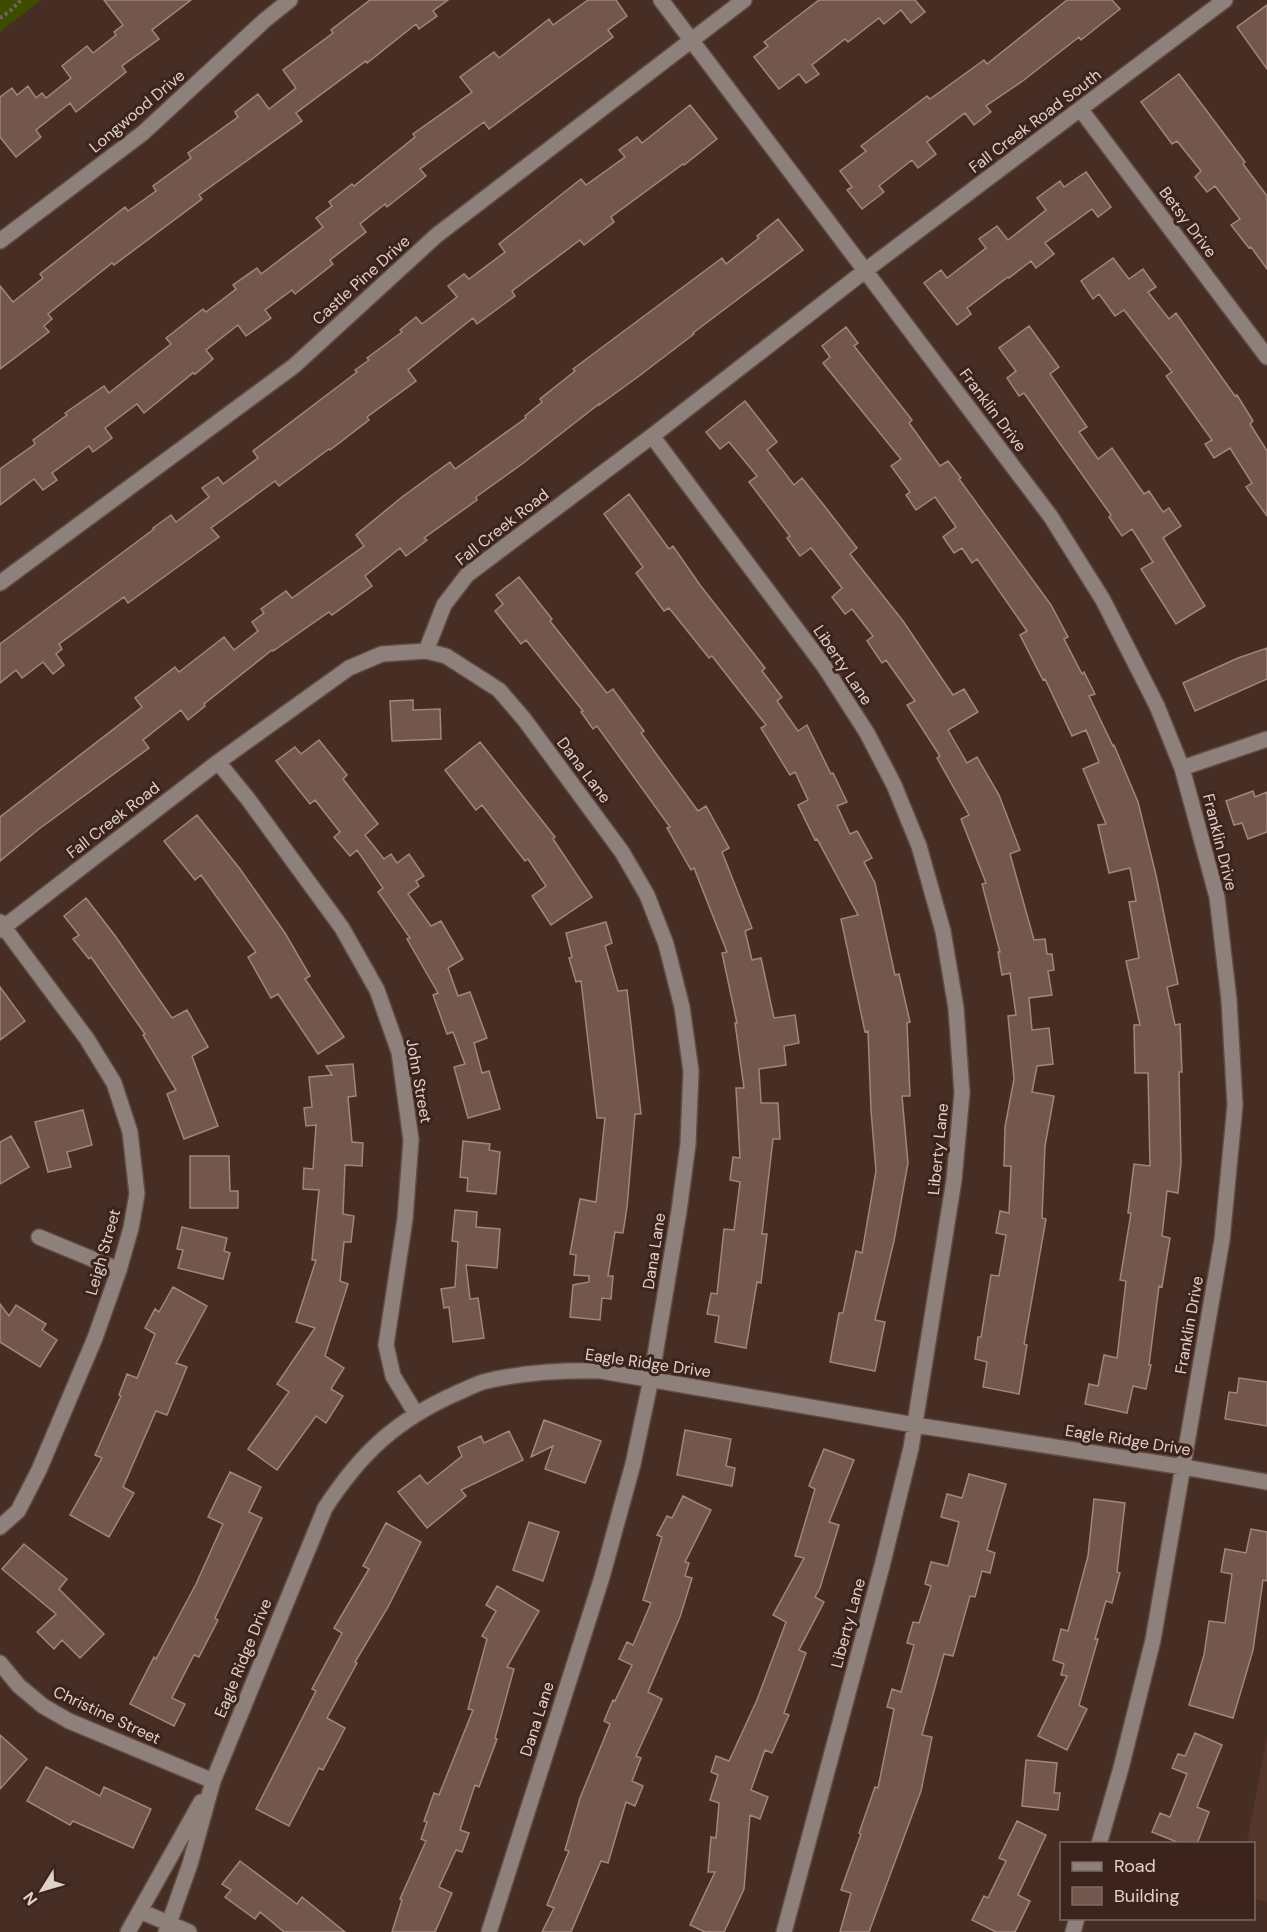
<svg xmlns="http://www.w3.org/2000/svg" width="1267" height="1932" viewBox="0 0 1267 1932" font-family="'DM Sans',sans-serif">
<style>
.built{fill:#55362a}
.green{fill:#3c4d00}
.building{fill:#73574e;stroke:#a3857a;stroke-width:1.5}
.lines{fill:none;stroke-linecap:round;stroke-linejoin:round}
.minor-casing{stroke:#634b43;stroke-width:18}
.path{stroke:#766058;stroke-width:4;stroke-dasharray:3 3;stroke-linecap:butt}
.minor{stroke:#8e817b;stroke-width:15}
.labels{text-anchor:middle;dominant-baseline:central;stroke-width:6;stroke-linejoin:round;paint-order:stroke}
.street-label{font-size:16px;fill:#e0d0ca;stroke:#3c241c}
</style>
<rect width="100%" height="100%" fill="#472e25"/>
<path class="built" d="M1267 1736V1902L1254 1899V1844L1247 1843Z"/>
<path class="green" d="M0 0H41L0 32Z"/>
<path class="building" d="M104 0H191L152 30 159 39 122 66 126 72 76 112 70 103 36 130 41 137 16 157 0 137V97L12 88 17 95 28 86 36 98 42 93 46 98 71 78 62 66 87 46 93 53 116 35 114 32 123 25Z
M370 0H448L433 11 437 16 419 29 416 24 367 63 366 61 296 113 302 121 199 195 202 199 114 265 112 263 48 314 52 319 44 326 49 332 0 369V286L13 302 43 278 40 274 125 207 128 211 156 191 153 186 191 158 188 153 238 117 235 112 258 94 269 109 296 88 283 70 333 33 331 30Z
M588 0H616L627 16 608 30 613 37 489 129 484 122 420 169 426 176 387 207 385 204 360 224 366 232 330 260 333 264 295 294 292 290 265 310 271 318 246 336 238 325 206 350 213 359 195 374 193 373 144 413 137 404 105 428 112 438 93 452 89 446 52 473 57 480 43 490 34 479 0 505V469L35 444 33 440 67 415 65 413 104 386 109 393 171 344 166 338 203 309 206 312 236 289 233 285 257 268 261 274 323 227 316 218 332 206 329 202 352 184 354 186 415 137 413 134 472 92 460 77 494 52 499 58 549 19 553 25Z
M819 0H915L925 12 911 23 901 10 884 24 879 18 848 42 845 39 812 65 819 74 806 83 799 74 779 89 754 57 768 46 764 42Z
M1067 0H1112L1120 9 1081 40 1079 37 1024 80 986 106 991 112 974 125 965 113 927 142 936 154 918 168 912 160 879 186 884 192 862 209 847 190 852 187 840 171 866 151 861 146 927 96 930 99 984 60 987 64Z
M1267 5V69L1237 27Z
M1179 74 1245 162 1243 164 1267 196V269L1251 247 1249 248 1231 225 1240 219 1215 186 1207 192 1195 177 1201 171 1177 141 1172 144 1141 102Z
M690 105 717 139 684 165 683 164 611 217 614 222 584 245 580 240 512 291 515 296 477 324 473 318 408 370 416 381 367 417 369 420 330 450 329 449 279 486 275 481 211 528 219 537 128 603 124 597 59 644 62 649 56 654 64 665 53 674 43 662 22 678 16 670 0 683V644L154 529 153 528 171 515 176 522 209 497 202 488 218 477 223 484 258 458 253 451 357 372 355 370 369 360 367 358 402 332 400 330 416 317 422 324 457 297 448 286 464 274 469 279 505 252 499 244 581 179 586 185 625 157 619 150 637 137 642 143Z
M1086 172 1111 207 1098 217 1092 209 1045 243 1054 254 1036 268 1031 261 1009 278 1008 277 967 308 971 314 957 325 924 283 941 270 947 278 986 248 979 239 997 226 1008 240 1046 210 1037 198 1060 181 1064 187Z
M778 219 803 250 693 333 694 334 639 376 599 405V404L522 464 476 497 477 500 424 538 427 540 406 556 400 548 365 576 372 586 332 615 329 612 273 651 272 650 204 704 205 706 188 720 181 710 143 740 149 748 39 829 0 861V817L142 707 135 698 175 667 179 672 224 637 234 650 258 631 252 622 264 613 261 609 286 591 292 598 364 546 356 535 402 497 450 462 455 469 526 418 525 416 542 402 540 399 575 371 573 369 722 258 726 264 759 238 757 236Z
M1113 258 1129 279 1143 269 1156 287 1148 292 1169 319 1176 313 1235 396 1237 395 1253 421 1250 424 1267 451V516L1246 487 1252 483 1230 448 1214 458 1205 444 1212 440 1166 376 1172 372 1124 310 1115 316 1099 294 1093 299 1081 281Z
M1029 326 1059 367 1050 374 1087 427 1079 432 1098 459 1112 448 1144 494 1149 491 1163 512 1169 508 1181 526 1163 538 1205 606 1176 624 1141 569 1153 562 1132 529 1122 536 1109 517 1111 515 1024 393 1019 396 1007 378 1016 371 999 348Z
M846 327 858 343 854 346 912 420 909 423 940 466 948 461 961 478 959 479 1051 605 1068 637 1064 639 1082 674 1084 672 1095 694 1089 696 1113 746 1114 745 1138 802 1156 875 1178 984 1167 987 1175 1025 1180 1024 1182 1072H1179L1181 1163 1178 1193 1167 1191 1162 1236 1170 1238 1162 1287 1159 1286 1149 1365H1151L1146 1389 1133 1386 1127 1413 1085 1404 1089 1384 1098 1386 1104 1355 1117 1358 1126 1281 1120 1280 1131 1213H1128L1134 1164 1150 1166 1148 1073H1135L1134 1025H1140L1126 961 1139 958 1129 902 1136 901 1130 868 1109 873 1098 825 1106 824 1083 769 1099 762 1086 730 1072 736 1045 679 1043 680 1020 635 1027 631 977 559 972 563 962 548 954 553 943 537 956 527 935 497 916 510 906 495 910 492 891 466 901 459 823 363 830 357 822 346Z
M745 401 777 442 767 450 794 485 802 478 826 508 857 548 850 554 903 621 953 695 964 689 978 712 948 730 967 763 977 757 999 795 1020 850 1010 854 1034 940 1045 939 1047 954H1052L1054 970 1048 971 1052 995 1029 998 1032 1030 1049 1028 1053 1064 1037 1066 1032 1092 1054 1096 1045 1146 1042 1218 1046 1219 1024 1344 1027 1345 1019 1394 983 1387 987 1362 975 1359 978 1337H981L991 1275 999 1276 1006 1235 996 1233 1000 1211 1009 1213 1011 1166H1004L1005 1127 1014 1079 1008 1016 1016 1015 1010 973 1002 975 998 952H1000L982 884 986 883 961 819 969 815 937 758 940 756 907 705 915 701 886 660 882 663 867 641 873 636 852 609 845 614 832 597 842 588 811 548 800 556 787 538 790 536 749 482 757 476 729 442 720 449 706 432Z
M629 494 669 549 673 546 700 585 765 668 762 671 782 697 777 701 798 731 807 725 831 774 833 773 847 802 837 806 850 834 857 831 872 858 864 862 875 883 895 975 899 974 910 1022 907 1023 910 1096H902L908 1163 894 1241 875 1320 885 1322 875 1371 830 1362 839 1313H843L856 1251 862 1253 876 1171 871 1110 868 1031 865 1032 841 919 858 915 817 839 815 840 798 805 808 800 795 772 790 775 761 728 766 725 712 656 709 658 669 608 664 611 636 573 643 567 604 514Z
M519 577 552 619 550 621 607 693 613 689 644 731 641 733 698 811 706 806 729 848 722 852 752 928 745 931 752 960 761 958 774 1018 795 1015 799 1043 784 1046 786 1065 759 1069 761 1103H778L780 1139H773L762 1234H767L761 1283 757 1282 746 1348 715 1342 719 1316 707 1314 711 1293 717 1294 724 1229 734 1230 740 1182 730 1180 733 1157 740 1158 736 1088H744L735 1023H737L722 953 727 952 694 868 691 870 667 828 670 827 597 726 593 729 581 712 583 711 526 640 521 644 495 611 503 604 496 595Z
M1267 648V679L1195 711 1183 683 1238 658Z
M413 700V710L440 709 441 739 392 741 390 701Z
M319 740 347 775 343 779 378 824 365 835 384 859 391 854 397 863 409 854 424 876 416 881 419 886 408 894 431 926 441 921 463 959 448 968 458 996 470 992 487 1038 474 1043 482 1073 489 1071 500 1109 468 1118 454 1067 465 1064 453 1032 447 1034 433 995 438 993 407 939 410 938 378 892 383 888 357 850 350 856 334 837 340 832 315 800 310 804 276 761 295 747 301 754Z
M480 742 555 837 553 839 592 897 551 925 532 896 546 886 528 859 525 861 482 805 476 810 445 770Z
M1253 791 1255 797 1267 792V832L1248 839 1242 823 1234 825 1226 801Z
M197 815 240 869 285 933 310 976 305 979 344 1037 318 1054 278 994 271 998 248 957 256 952 201 875 195 880 164 841Z
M86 898 116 937 172 1018 187 1010 208 1047 192 1056 218 1126 184 1139 167 1094 176 1090 143 1035 145 1034 91 957 89 959 73 939 79 935 64 916Z
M606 922 612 943 605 946 618 991 627 990 641 1114H635L627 1207 623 1233 615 1232 608 1276H613L611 1299 602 1298 600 1320 570 1317 573 1285 589 1282V1276L574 1275 576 1255 570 1254 580 1199 596 1202 605 1118H597L581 981 576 982 569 958 572 957 566 933Z
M0 987 25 1021 0 1040Z
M353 1064 356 1096 348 1097 352 1142 363 1143 362 1166 345 1165 343 1214 354 1216 351 1242H344L340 1281 348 1284 325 1356 344 1368 331 1389 343 1396 326 1423 316 1416 277 1470 248 1449 289 1392 277 1384 315 1328 296 1322 316 1260H312L319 1190 303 1189 304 1168 313 1169 316 1125 306 1126 304 1108 312 1107 309 1077 332 1075 326 1066Z
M83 1110 92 1145 67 1152 71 1167 48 1172 35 1122Z
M11 1136 29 1167 0 1184V1142Z
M463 1141 490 1144 489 1150 500 1152 496 1194 467 1191 468 1178 460 1177Z
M190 1156H229L230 1191H238V1208H190Z
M455 1210 477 1212 476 1227 500 1229 497 1268 466 1265 470 1299 478 1298 484 1338 453 1342 449 1307 444 1308 441 1289 455 1287 458 1242 452 1241Z
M182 1227 227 1238 224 1251 230 1253 223 1279 178 1268 183 1250 177 1249Z
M173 1287 207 1306 176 1363 187 1367 167 1415 156 1411 123 1487 134 1493 109 1537 70 1515 102 1458 95 1455 121 1396 119 1395 127 1374 137 1378 155 1334 145 1328 155 1309 159 1312Z
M0 1304 9 1316 16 1305 46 1324 42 1330 57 1340 40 1367 0 1342Z
M1239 1378 1267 1382V1426L1225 1419 1229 1392 1237 1393Z
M544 1420 601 1441 585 1483 545 1469 553 1446 531 1457Z
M685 1430 731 1439 726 1466 735 1468 732 1486 677 1475Z
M509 1431 523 1460 461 1490 466 1496 427 1528 398 1492 420 1475 427 1484 462 1456 458 1447 481 1436 484 1443Z
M824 1449 854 1460 829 1522 839 1525 820 1588 815 1597 824 1602 799 1650 806 1653 784 1713 789 1715 772 1753 765 1750 751 1790 768 1797 760 1819 750 1815 744 1889 724 1932H705L690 1925 715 1872H708L711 1837 716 1838 719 1803 710 1800 718 1775 711 1772 716 1756 729 1761 757 1700 786 1622 773 1615 804 1558 795 1556 815 1489 809 1486Z
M230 1472 261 1487 249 1512 262 1518 215 1618 218 1620 199 1657 194 1655 172 1698 185 1704 174 1726 130 1704 154 1657 156 1659 196 1584 223 1524 208 1517Z
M969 1474 1006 1484 987 1550 995 1553 990 1573 982 1571 975 1597 970 1596 953 1656 944 1654 922 1735 932 1737 921 1791 869 1932H840L851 1893 841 1890 861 1834 859 1833 875 1787 878 1788 894 1709 887 1707 892 1689 901 1692 914 1645 907 1643 913 1622 919 1623 931 1586 925 1584 931 1562 948 1566 959 1522 941 1517 947 1494 962 1498Z
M683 1496 711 1510 685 1562 689 1563 685 1576 692 1578 680 1617 648 1692 662 1699 636 1756 641 1758 632 1781 643 1786 635 1806 626 1802 608 1863 601 1861 571 1932H542L554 1908 547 1905 569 1851 565 1850 580 1798 610 1724 604 1721 613 1700 615 1701 632 1665 619 1659 627 1642 633 1645 651 1603 643 1600 662 1537 657 1535 667 1516 672 1518Z
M1094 1499 1125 1503 1117 1572 1120 1573 1112 1603 1106 1601 1095 1639H1098L1079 1705 1087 1709 1067 1750 1038 1736 1067 1676 1061 1675 1064 1664 1053 1660 1061 1629 1068 1631 1088 1556Z
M529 1522 559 1532 543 1581 513 1570Z
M386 1523 421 1542 388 1607 355 1662 357 1663 327 1718 345 1728 323 1770 319 1768 289 1826 256 1809 316 1691 312 1689 342 1633 334 1628 369 1569 363 1566Z
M1251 1529 1267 1532V1581L1263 1580 1253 1650 1233 1718 1189 1705 1204 1655 1209 1621 1225 1623 1232 1574 1221 1572 1225 1549 1246 1553Z
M24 1544 67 1579 59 1589 104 1634 80 1658 62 1640 54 1649 37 1632 56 1614 2 1569Z
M497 1586 539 1611 507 1667 514 1669 495 1738 497 1739 479 1787 475 1785 460 1830 469 1833 462 1852 456 1850 439 1887 452 1893 435 1932H392L402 1900 400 1899 426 1841 421 1839 427 1822 424 1821 434 1793 439 1795 473 1710 468 1709 487 1639 482 1636 496 1611 486 1605Z
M1195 1733 1222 1745 1197 1807 1209 1812 1197 1844H1182L1152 1832 1160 1813 1170 1817 1187 1774 1172 1768 1178 1754 1185 1756Z
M0 1735 27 1759 0 1789Z
M1026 1760 1057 1763 1054 1793H1060L1058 1810 1022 1806Z
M46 1767 100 1796 104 1787 151 1809 133 1848 73 1821 70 1825 27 1801Z
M1017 1821 1046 1835 1018 1895 1030 1901 1015 1932H996L972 1920 984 1896 988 1898 1006 1861 999 1858Z
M240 1861 297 1904 302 1897 345 1932H284L260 1912 255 1919 225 1897 231 1890 222 1884Z"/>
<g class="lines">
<defs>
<path id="minor" d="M661 0 1051 517 1103 600 1157 706 1182 768 1217 897 1229 1000 1235 1105 1222 1240 1153 1640 1121 1768 1099 1844
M1081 110 1267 357
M0 241 143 133 265 20 290 0
M652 436 824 666 867 733 894 785 919 846 943 931 956 1008 962 1093 954 1180 911 1448 882 1566 784 1932
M0 583 294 366 437 235 744 0
M426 651 444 605 467 575 652 436 866 270 1225 0
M218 762 248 799 342 928 377 990 399 1052 411 1140 405 1219 386 1345 393 1376 416 1414
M1182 768 1267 739
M0 922 87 1039 114 1083 130 1132 137 1194 131 1228 119 1270 95 1338 39 1470 18 1511 0 1527
M0 930 218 762 349 668 382 654 426 651 446 656 499 690 524 719 622 852 647 895 666 944 682 1007 691 1071 688 1144 679 1211 651 1379 633 1464 602 1577 489 1932
M39 1237 119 1270
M0 1663 19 1686 43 1706 69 1721 213 1781
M140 1911 189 1932
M128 1932 201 1802
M166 1932 190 1864 213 1781 325 1508C361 1453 396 1420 457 1393 467 1389 477 1383 487 1381 525 1372 562 1370 601 1371L915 1425 1184 1467 1267 1482
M1073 1932 1077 1918"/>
</defs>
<use href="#minor" class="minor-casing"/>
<path class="path" d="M0 18 10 11 21 0"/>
<use href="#minor" class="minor"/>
</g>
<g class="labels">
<g class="street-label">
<text transform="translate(137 111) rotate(-40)">Longwood Drive</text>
<text transform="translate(1035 121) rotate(-37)">Fall Creek Road South</text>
<text transform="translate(1188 222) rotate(53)">Betsy Drive</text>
<text transform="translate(361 280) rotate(-42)">Castle Pine Drive</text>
<text transform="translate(993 410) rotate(53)">Franklin Drive</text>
<text transform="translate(502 527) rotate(-38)">Fall Creek Road</text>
<text transform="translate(843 665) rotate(56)">Liberty Lane</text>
<text transform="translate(584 770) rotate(53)">Dana Lane</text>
<text transform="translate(113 820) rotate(-38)">Fall Creek Road</text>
<text transform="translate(1220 842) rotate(76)">Franklin Drive</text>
<text transform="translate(419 1081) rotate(80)">John Street</text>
<text transform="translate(938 1149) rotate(-84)">Liberty Lane</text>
<text transform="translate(654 1251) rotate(-81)">Dana Lane</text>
<text transform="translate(103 1252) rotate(-74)">Leigh Street</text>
<text transform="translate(1189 1325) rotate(-80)">Franklin Drive</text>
<text transform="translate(648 1363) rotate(8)">Eagle Ridge Drive</text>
<text transform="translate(1128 1440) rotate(9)">Eagle Ridge Drive</text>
<text transform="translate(848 1623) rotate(-75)">Liberty Lane</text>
<text transform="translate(243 1658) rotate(-68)">Eagle Ridge Drive</text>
<text transform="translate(107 1715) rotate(25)">Christine Street</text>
<text transform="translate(537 1719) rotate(-72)">Dana Lane</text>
</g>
</g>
<rect x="1060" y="1842" width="195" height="78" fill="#3c241c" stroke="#7e6962" stroke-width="1.5"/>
<rect x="1072" y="1862" width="30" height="9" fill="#8e817b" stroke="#7e6962" stroke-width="1.5"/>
<text x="1114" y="1872" font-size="18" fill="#e0d0ca">Road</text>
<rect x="1072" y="1887" width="30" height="18" fill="#73574e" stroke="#7e6962" stroke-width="1.5"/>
<text x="1114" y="1902" font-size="18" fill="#e0d0ca">Building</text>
<g transform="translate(42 1890) rotate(233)" stroke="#3c241c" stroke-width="4.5" paint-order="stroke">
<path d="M0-4.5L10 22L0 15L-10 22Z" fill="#e0d0ca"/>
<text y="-9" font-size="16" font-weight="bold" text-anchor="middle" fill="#e0d0ca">N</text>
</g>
</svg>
